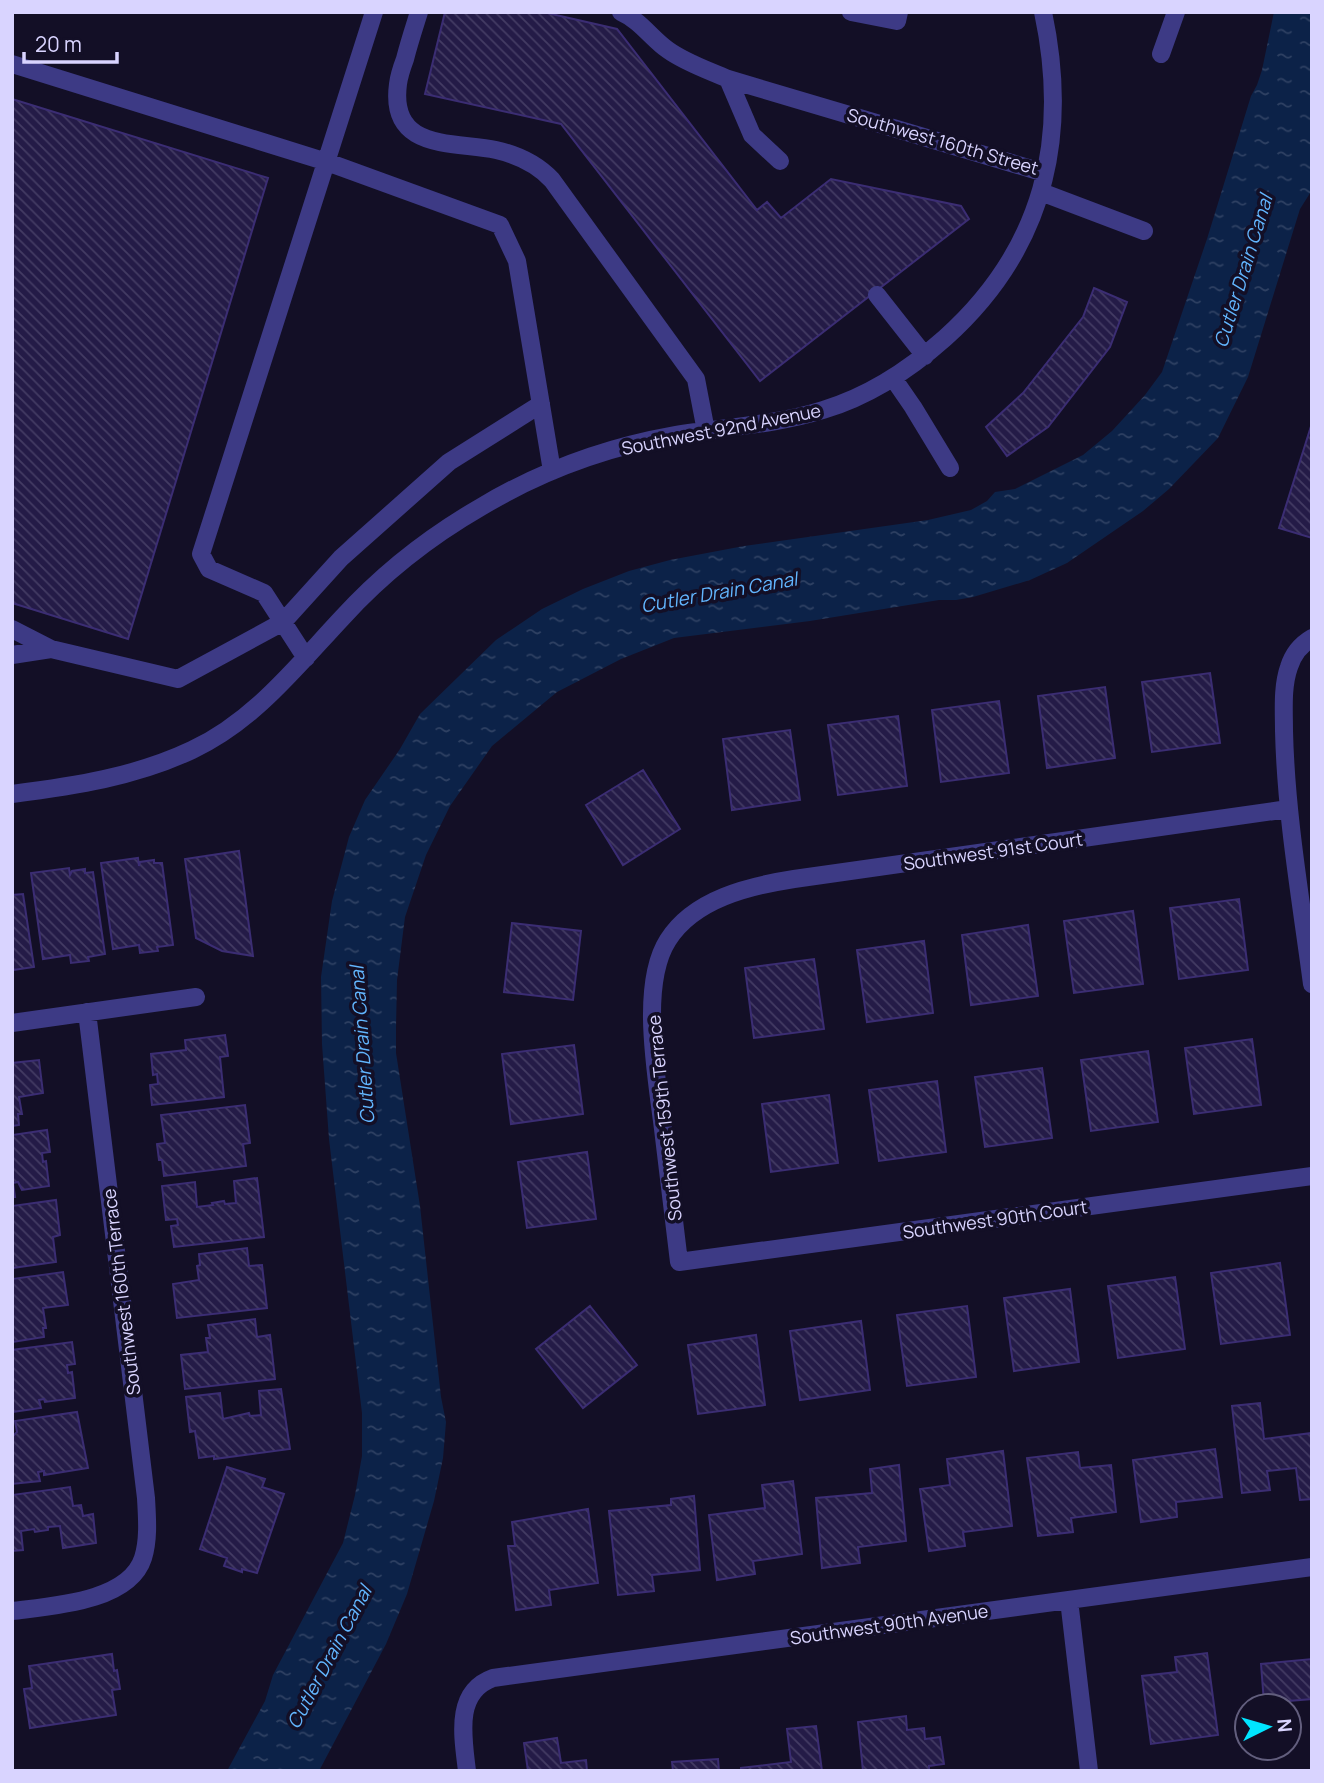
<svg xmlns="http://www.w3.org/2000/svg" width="1324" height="1783" viewBox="0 0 1324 1783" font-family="Manrope,sans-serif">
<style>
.water{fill:url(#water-ripples)}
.building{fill:url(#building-back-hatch);stroke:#3b2d73;stroke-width:2}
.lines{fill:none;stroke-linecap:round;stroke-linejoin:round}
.minor{stroke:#3d3a85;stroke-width:18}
.labels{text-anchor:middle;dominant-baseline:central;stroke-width:7;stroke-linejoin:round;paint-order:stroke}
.street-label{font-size:18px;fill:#d9d4ff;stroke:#130f26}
.water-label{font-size:19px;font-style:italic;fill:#62b6ff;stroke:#130f26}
</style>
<defs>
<pattern id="water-ripples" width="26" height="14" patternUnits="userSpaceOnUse" patternTransform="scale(1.75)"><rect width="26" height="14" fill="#0c2248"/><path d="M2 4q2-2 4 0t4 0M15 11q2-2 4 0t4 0" fill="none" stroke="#2f4163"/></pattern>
<pattern id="building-back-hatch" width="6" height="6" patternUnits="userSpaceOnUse" patternTransform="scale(1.75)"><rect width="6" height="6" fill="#241b47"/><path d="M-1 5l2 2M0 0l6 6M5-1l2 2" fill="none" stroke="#433b63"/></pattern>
</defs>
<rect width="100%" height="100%" fill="#130f26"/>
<path class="water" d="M1274 12H1312V190L1300 209 1248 377 1218 438 1169 489 1143 511 1067 563 1030 580 973 597 956 600H939L810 621 674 638 621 659 557 692 492 746 450 806 426 855 405 917 397 980 396 1027V1053L420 1206 441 1397 446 1422 443 1458 434 1501 407 1594 386 1644 319 1771H227L265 1701 273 1675 343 1543 355 1495 362 1456V1413L329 1139 322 1044 321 977 332 901 349 837 365 800 400 749 420 714 496 640 542 609 583 589 629 571 670 560 744 546 928 520 971 510 987 501 995 492 1015 489 1083 455 1112 431 1145 395 1162 372 1207 239 1251 96 1257 85 1262 70Z"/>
<path class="building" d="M445 12H543L617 29 757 210 767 202 781 218 831 179 961 206 969 219 760 381 561 124 425 94Z
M12 99 268 178 128 639 12 603Z
M1094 288 1127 302 1110 347 1048 427 1007 456 986 427 1023 393 1083 317Z
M1312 423V538L1279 528Z
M1210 673 1220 743 1152 752 1142 682Z
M1105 687 1115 758 1047 768 1038 696Z
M999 701 1009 773 941 782 932 710Z
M898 716 907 786 838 795 828 725Z
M790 730 800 800 732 810 723 739Z
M643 770 680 829 623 865 586 805Z
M239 851 253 956 222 951 196 938 185 859Z
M138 858 139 866 140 862 154 860V863H162L173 945 157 947 158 951 140 953 139 945 113 949 101 863Z
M69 868 70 875 72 871 85 869V873L93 872 105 954 88 957 89 961 71 963 70 955 43 959 31 873Z
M23 894 34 967 13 970 12 895Z
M1239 899 1248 970 1179 979 1170 908Z
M1133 911 1143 984 1074 993 1064 921Z
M512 923 581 931 573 1000 504 992Z
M1028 925 1038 996 971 1005 962 935Z
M924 941 933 1013 867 1022 857 950Z
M814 959 824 1029 754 1038 745 968Z
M225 1035 228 1056 220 1057 224 1097 152 1105 150 1085 158 1084 157 1074 153 1075 151 1054 186 1050 185 1040Z
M1252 1039 1261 1105 1194 1114 1185 1048Z
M574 1045 583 1114 511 1124 502 1054Z
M1148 1051 1158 1122 1091 1131 1081 1060Z
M39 1060 43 1093 19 1097 22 1114H18L19 1125 12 1126V1063Z
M1042 1068 1052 1138 985 1147 975 1077Z
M937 1081 946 1152 879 1161 869 1090Z
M829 1095 838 1163 771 1172 762 1104Z
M245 1105 250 1143 243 1144 246 1166 164 1176 162 1160H159L157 1144 165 1143 161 1115Z
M47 1130 50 1152 42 1153 43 1162 46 1161 49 1186 22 1190 18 1182 13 1183 15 1197H12V1135Z
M587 1152 596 1219 527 1228 518 1162Z
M257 1178 264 1237 174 1247 171 1226 178 1225 177 1219 166 1220 162 1186 195 1182 197 1207 213 1205 212 1203 224 1201 225 1204 236 1203 234 1181Z
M56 1200 60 1235 53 1237 56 1262 12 1268V1206Z
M247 1248 249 1266 262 1265 267 1308 177 1318 173 1284 199 1280 197 1266 200 1265 199 1254Z
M1280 1263 1290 1335 1221 1344 1211 1273Z
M63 1272 68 1305 43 1308 46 1328H43L44 1337 12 1342V1279Z
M1175 1277 1185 1349 1118 1358 1108 1286Z
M1070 1289 1079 1362 1014 1371 1004 1298Z
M590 1306 637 1365 583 1408 536 1349Z
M967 1306 976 1377 907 1386 897 1315Z
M255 1319 257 1337 270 1335 275 1379 185 1389 181 1355 208 1352 206 1338H210L208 1325Z
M861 1321 870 1390 800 1400 790 1331Z
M756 1335 765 1405 698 1414 688 1345Z
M72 1342 75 1364 67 1365 68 1373 72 1372 75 1398 45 1402 44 1399 39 1400 41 1408 12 1412V1350Z
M281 1389 290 1449 214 1459V1456L199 1458 195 1431 190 1432 186 1397 220 1393 223 1419 249 1413 250 1416 261 1415 259 1391Z
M1260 1403 1264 1439 1312 1433V1499L1300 1500 1296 1468 1267 1471 1270 1490 1242 1493 1232 1406Z
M77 1412 88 1468 44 1475V1471L38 1472 40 1481 12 1484V1437L17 1432 15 1421Z
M1215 1449 1222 1497 1176 1502 1177 1517 1141 1522 1133 1460Z
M1003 1451 1012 1526 963 1532 965 1546 929 1551 920 1489 950 1485 947 1459Z
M1078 1452 1080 1468 1111 1465 1116 1512 1071 1518 1073 1532 1038 1536 1027 1458Z
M899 1465 906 1541 858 1547 860 1563 822 1568 816 1498 872 1493 870 1469Z
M227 1467 265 1479 262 1487 284 1494 257 1573 242 1569V1572L224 1566 227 1558 200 1549Z
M793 1481 802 1554 753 1561 755 1574 717 1580 709 1515 765 1508 762 1485Z
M70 1487 73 1506 81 1505 83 1516 93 1514 96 1543 63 1548 60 1526 48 1527V1530L35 1532 34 1529 21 1531 23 1550 12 1551V1495Z
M694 1496 700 1570 652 1575 654 1591 618 1595 609 1511 671 1505V1499Z
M588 1509 598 1583 549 1590 551 1605 516 1610 508 1546H515L512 1522Z
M1207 1653 1218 1735 1151 1744 1142 1676 1177 1672 1175 1657Z
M112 1654 114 1671 117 1670 120 1689 112 1690 116 1715 30 1728 24 1689 32 1688 29 1666Z
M1312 1659V1699L1264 1703 1261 1664Z
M906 1716 907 1730 924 1728 925 1739 940 1737 944 1764 929 1766V1771H863L858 1722Z
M816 1726 822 1771H741V1768L791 1762 787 1729Z
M557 1738 561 1763 586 1760 587 1771H528L524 1743Z
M718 1759 719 1771H673L672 1762Z"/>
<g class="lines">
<path class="minor" d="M419 12C414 28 409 43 405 59 402 67 399 76 398 84 389 151 452 141 496 150 518 155 537 164 552 180L696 379 706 431
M621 12C641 21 651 38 668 50 686 63 708 70 728 79L1045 173
M851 12 897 21 899 12
M1161 54 1176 12
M12 64 327 162 500 225 517 261 552 471
M728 79 752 135 780 161
M1041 192 1144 231
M877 295 925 356
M893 378 913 407 950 468
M12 629 51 649
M1312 638C1300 645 1293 654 1289 667 1282 687 1284 710 1284 731 1286 816 1301 900 1312 984
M12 655 51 649 178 679 283 622 341 558 449 462 541 404
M306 658 264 593 209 569 201 554 374 12
M12 794C74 786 135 777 192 750 254 721 296 667 342 618 382 574 429 537 481 507 541 471 607 447 675 435 724 427 775 425 823 410 870 396 909 370 945 338 1044 249 1070 139 1043 12
M1288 809 794 879C749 886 694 899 668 940 639 985 657 1078 663 1129 668 1173 674 1218 679 1262L1312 1176
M12 1023 196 997
M1069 1600 1089 1771
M12 1611C51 1606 129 1602 143 1558 149 1539 147 1517 146 1498L87 1012
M467 1771C463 1737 454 1692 493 1678L1312 1567"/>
</g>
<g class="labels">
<g class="street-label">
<text transform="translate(943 141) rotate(16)">Southwest 160th Street</text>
<text transform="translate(721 429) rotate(-11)">Southwest 92nd Avenue</text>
<text transform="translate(993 851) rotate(-8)">Southwest 91st Court</text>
<text transform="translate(664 1118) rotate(-96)">Southwest 159th Terrace</text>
<text transform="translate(995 1219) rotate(-8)">Southwest 90th Court</text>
<text transform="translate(121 1292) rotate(-97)">Southwest 160th Terrace</text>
<text transform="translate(889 1624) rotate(-8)">Southwest 90th Avenue</text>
</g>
<g class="water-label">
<text transform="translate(1243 271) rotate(-73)">Cutler Drain Canal</text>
<text transform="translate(719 592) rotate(-10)">Cutler Drain Canal</text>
<text transform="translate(362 1045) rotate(-94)">Cutler Drain Canal</text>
<text transform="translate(329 1657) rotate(-62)">Cutler Drain Canal</text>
</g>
</g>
<rect width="1324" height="1783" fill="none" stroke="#d9d4ff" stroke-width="28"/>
<g transform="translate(1268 1727) rotate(85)"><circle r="33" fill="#130f26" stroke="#625e7d" stroke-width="2"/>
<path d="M0-5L12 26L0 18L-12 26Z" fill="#00e5ff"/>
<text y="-10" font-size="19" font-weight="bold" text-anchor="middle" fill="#d9d4ff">N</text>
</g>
<path d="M24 52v10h93v-10" fill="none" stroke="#d9d4ff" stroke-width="3.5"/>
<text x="35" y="52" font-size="21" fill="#d9d4ff" stroke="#130f26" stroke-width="5" paint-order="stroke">20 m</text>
</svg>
